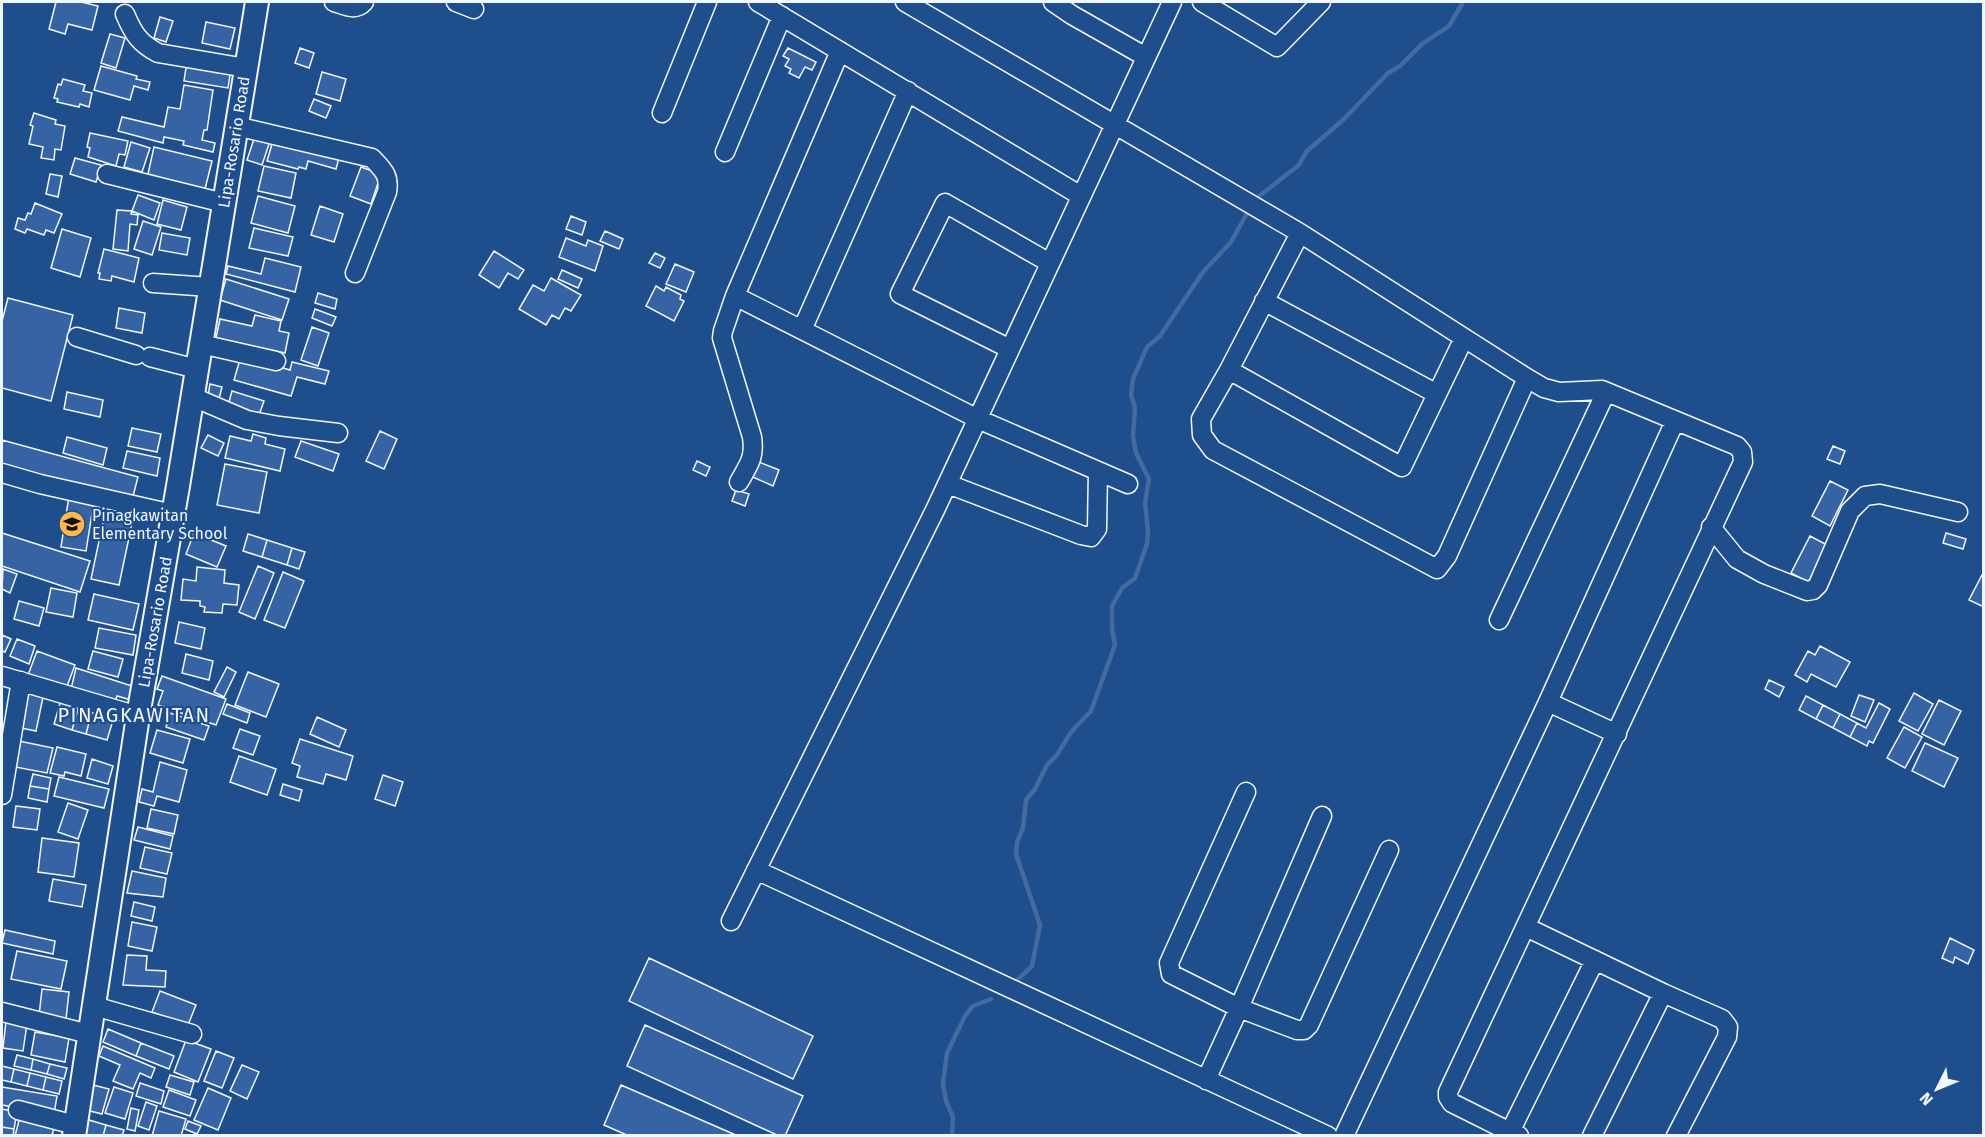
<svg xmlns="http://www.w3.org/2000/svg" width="1985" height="1137" viewBox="0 0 1985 1137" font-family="'Fira Sans',sans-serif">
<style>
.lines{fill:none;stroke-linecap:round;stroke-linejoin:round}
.stream{stroke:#446ba0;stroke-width:4.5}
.building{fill:#3563a3;stroke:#f2f6ff;stroke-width:1.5}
.minor-casing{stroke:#f2f6ff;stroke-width:21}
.major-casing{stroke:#f2f6ff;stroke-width:26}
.minor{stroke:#1f4e8c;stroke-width:18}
.major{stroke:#1f4e8c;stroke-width:22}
.labels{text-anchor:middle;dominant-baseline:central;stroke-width:4.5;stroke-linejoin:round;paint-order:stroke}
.street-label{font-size:16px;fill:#f2f6ff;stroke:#1f4e8c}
.poi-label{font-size:16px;fill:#f2f6ff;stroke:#1f4e8c;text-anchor:start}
.quarter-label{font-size:20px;letter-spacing:1.5px;fill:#f2f6ff;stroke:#1f4e8c}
</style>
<rect width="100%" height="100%" fill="#1f4e8c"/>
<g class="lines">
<path class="stream" d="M1254 200 1299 165 1306 152 1344 119 1388 73 1400 66 1422 44 1449 26 1463 2
M1014 983 1032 966 1040 925 1016 854 1017 842 1023 828 1026 800 1035 789 1047 765 1057 755 1071 732 1091 711 1115 645 1112 629V606L1122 588 1135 578 1147 544 1148 531 1145 503 1149 479 1136 453 1133 436 1135 408 1131 395 1133 379 1147 347 1160 336 1203 272 1231 242 1250 208
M952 1136 953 1117 946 1101 943 1083 947 1053 965 1016 973 1006 991 999"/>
</g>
<path class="building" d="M56 2H81L98 6 92 30 68 24 65 34 49 29Z
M160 17 173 21 166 42 154 38Z
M206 22 235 28 230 49 202 43Z
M110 34 125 38 116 68 101 63Z
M300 48 314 53 309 68 295 63Z
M788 48 816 62 812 70 805 67 799 78 789 73 791 69 785 66 789 59 783 56Z
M188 55 232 62 228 88 184 81Z
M101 66 137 76 136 79 150 82 148 90 134 86 130 100 94 90Z
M322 72 346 79 340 101 316 94Z
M63 79 85 85 83 91 92 93 89 107 80 104 79 107 57 102 58 99 54 98 58 84 61 85Z
M184 85 213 90 207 130H204L202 140 215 143 213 152 183 145 184 141 164 137 163 143 118 131 122 117 164 127 168 107 180 109Z
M314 99 331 106 326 118 309 111Z
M34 113 56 120 55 124 65 126 61 150 55 149 54 160 41 158 43 147 29 144 33 126 30 125Z
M90 133 128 141 125 155 119 154 116 166 88 157 90 148 87 147Z
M256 133 271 138 262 165 247 160Z
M274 137 340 154 336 169 308 161 306 169 299 167 298 169 267 161Z
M131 142 150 148 142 172 124 167Z
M154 147 212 161 205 189 198 187 197 191 160 181 161 178 148 174Z
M75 158 101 165 96 182 70 174Z
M264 166 296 173 291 198 258 191Z
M361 167 381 174 371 204 350 196Z
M50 174 62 176 58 197 46 194Z
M138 195 160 203 154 220 132 211Z
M258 196 295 206 288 233 251 223Z
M163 200 187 207 181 230 157 224Z
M35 203 62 214 54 233 46 230 44 235 27 229 25 233 15 229 18 218 25 220 28 213 31 214Z
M320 206 343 214 334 242 311 235Z
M117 210 132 211 131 214 138 215 137 225 130 224 128 251 113 249Z
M571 216 586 222 582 235 566 229Z
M143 221 161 227 152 255 134 249Z
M254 228 293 237 288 256 249 248Z
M62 229 91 238 80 277 51 268Z
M605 231 623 239 619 249 600 241Z
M162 233 190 238 187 255 159 250Z
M566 238 586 246 588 240 603 246 595 271 559 257Z
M104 249 139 258 134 282 112 276 111 281 99 279 100 273H98Z
M494 251 524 270 518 279 508 273 499 288 479 275Z
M655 253 665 258 660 268 649 263Z
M265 258 301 267 295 292 226 274 228 266 261 274Z
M675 264 694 272 686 292 666 284Z
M562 270 582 279 578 288 558 279Z
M551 278 581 295 571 311 565 308 559 319 552 315 546 325 519 309 533 285 544 291Z
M226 279 289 299 282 320 220 300Z
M656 286 664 291 666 287 681 295 680 299 684 301 674 321 646 306Z
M318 293 337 299 335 309 315 303Z
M8 298 73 315 51 401 2 388V321Z
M119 308 145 313 142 333 116 328Z
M315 309 336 317 332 326 312 318Z
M255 315 281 321 279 331 289 333 285 353 216 338 220 319 252 326Z
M312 327 329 333 318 366 301 360Z
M241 356 290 370 292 362 329 371 325 384 297 377 291 396 234 380Z
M210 384 222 387 219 399 208 396Z
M232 391 264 401 259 415 228 405Z
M67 392 103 400 100 417 64 409Z
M132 428 161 434 157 452 128 446Z
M380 431 397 439 384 469 366 461Z
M253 434 266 438 265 444 285 449 280 471 225 458 230 436 251 441Z
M208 435 224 443 218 456 201 448Z
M67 437 107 448 103 465 63 453Z
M2 440 138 477 132 500 2 465Z
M301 441 339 454 333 471 295 457Z
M1833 446 1845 451 1840 464 1827 459Z
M127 451 160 458 157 476 123 468Z
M697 461 710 467 706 476 693 470Z
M759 462 779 470 773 486 753 477Z
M225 464 267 472 259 513 217 505Z
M1830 481 1848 490 1830 526 1812 516Z
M736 490 749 494 745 506 732 501Z
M69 496 94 501 86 551 61 547Z
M107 503 135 509 119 585 91 579Z
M2 533 90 561 80 592 2 566Z
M194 533 226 546 217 567 186 554Z
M1946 533 1966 539 1963 549 1943 543Z
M248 534 267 540 262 557 243 551Z
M1810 536 1829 546 1810 583 1791 573Z
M267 540 292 548 287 565 262 557Z
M292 548 305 552 299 569 287 565Z
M258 566 274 573 255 619 239 612Z
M197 567 225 570 224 583 239 585 237 605 223 604 222 613 204 612 205 607 200 606V601L181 600 183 579 196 581Z
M3 569 17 574 10 593 2 589Z
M283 572 304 581 285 628 264 620Z
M1982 575H1984V607L1969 600Z
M51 588 77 593 73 617 46 612Z
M94 594 139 604 133 630 88 620Z
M19 601 44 608 39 626 14 619Z
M179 622 205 628 201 649 175 643Z
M99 628 136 635 133 655 95 648Z
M2 635 11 639 5 652 2 651Z
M17 639 35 646 29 664 10 656Z
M1820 646 1850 662 1836 687 1811 674 1807 682 1795 675 1808 651 1815 655Z
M37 651 75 665 66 689 28 675Z
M93 651 123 659 118 677 88 669Z
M186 654 213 661 209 680 182 673Z
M227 667 236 672 224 697 214 692Z
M76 668 135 687 131 700 117 696 114 704 71 689Z
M248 672 279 684 266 717 235 705Z
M162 676 226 699 216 725 158 705 163 691 157 689Z
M1769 680 1784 687 1779 697 1765 689Z
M27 693 43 697 36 731 21 728Z
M1914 693 1933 704 1918 731 1899 721Z
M1859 695 1874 700 1865 722 1851 716Z
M1806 696 1823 705 1816 719 1799 710Z
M61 700 79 706 72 730 54 724Z
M1939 700 1961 711 1944 745 1922 734Z
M1879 703 1890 709 1873 743 1869 741 1867 746 1850 737 1857 723 1866 728Z
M227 704 250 713 247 723 223 714Z
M1823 705 1840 714 1833 728 1816 719Z
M79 706 92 711 86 734 72 730Z
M92 711 114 717 107 740 86 734Z
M170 713 209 726 204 740 166 727Z
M1840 714 1857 723 1850 737 1833 728Z
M317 717 346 730 339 747 310 734Z
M1904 727 1922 737 1905 768 1887 758Z
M240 729 260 736 253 755 233 748Z
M157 730 190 739 183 763 150 753Z
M300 739 353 756 346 780 326 774 323 784 297 777 300 766 292 763Z
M19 741 53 748 47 773 15 767Z
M1925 743 1958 758 1944 787 1912 771Z
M57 747 86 754 81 776 65 772 64 776 50 773Z
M239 756 276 769 267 795 230 782Z
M92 759 113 766 108 784 87 778Z
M160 762 187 770 179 802 157 796 154 806 139 802 142 789 153 792Z
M33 774 51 778 49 789 30 786Z
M383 775 403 782 395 806 375 799Z
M59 777 109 789 104 808 54 796Z
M283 784 302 790 299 801 280 795Z
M30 786 49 789 47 802 28 798Z
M68 803 88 810 78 839 58 832Z
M16 806 40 809 37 830 13 827Z
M151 809 178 815 174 834 147 828Z
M138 827 173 836 170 849 134 840Z
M42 838 79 843 74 877 38 872Z
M145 847 172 853 167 874 140 868Z
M132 871 166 878 163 897 127 893Z
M53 879 86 885 82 907 49 901Z
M134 902 155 907 152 921 131 916Z
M132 922 157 927 152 951 128 946Z
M5 930 55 941 53 954 2 943Z
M1950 938 1974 950 1968 964 1955 957 1953 963 1942 958Z
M17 951 67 961 61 989 11 979Z
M127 955 147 956 146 970 166 971 165 987 123 985Z
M649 958 813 1036 793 1079 629 1001Z
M42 989 69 992 66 1019 39 1016Z
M160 991 196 1005 188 1025 152 1012Z
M6 1021 27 1024 23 1051 3 1048Z
M645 1025 803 1096 785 1136H779L627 1066Z
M108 1029 141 1043 136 1056 103 1042Z
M35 1032 69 1038 65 1062 31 1055Z
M186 1040 211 1049 198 1082 174 1072Z
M141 1043 174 1056 169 1069 136 1056Z
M103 1046 155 1068 151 1078 140 1073 133 1089 113 1081 120 1065 99 1056Z
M216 1051 234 1058 222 1088 204 1081Z
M17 1055 33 1059 31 1070 14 1066Z
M33 1059 50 1064 47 1074 31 1070Z
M50 1064 67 1068 64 1079 47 1074Z
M242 1065 259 1072 247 1099 230 1091Z
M2 1066 14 1069 11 1082 2 1080Z
M14 1069 30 1073 27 1086 11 1082Z
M30 1073 46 1077 43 1090 27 1086Z
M170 1075 194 1082 190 1095 166 1087Z
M46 1077 62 1081 59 1094 43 1090Z
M140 1083 164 1091 161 1104 136 1096Z
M93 1085 109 1089 102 1114 86 1110Z
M621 1085 738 1136H629L604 1125Z
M2 1087 57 1096 54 1114 2 1105Z
M114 1087 133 1093 125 1119 105 1113Z
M208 1088 231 1098 218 1130 194 1120Z
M169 1090 196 1100 190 1116 163 1107Z
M146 1102 157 1106 149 1130 138 1126Z
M131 1108 139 1110 135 1131 127 1129Z
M2 1109 17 1112 14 1129 2 1127Z
M159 1111 186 1119 181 1136H152Z
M21 1113 55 1123 52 1136H15Z
M89 1120 106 1125 103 1136H84Z
M188 1121 201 1126 197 1134 185 1129Z
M106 1125 124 1130 122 1136H103Z
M2 1127 14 1129 13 1136H2Z"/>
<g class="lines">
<defs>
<path id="minor" d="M334 2C345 5 355 12 364 2
M456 2 474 9
M758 2 1081 196
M905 2 1300 233 1527 378
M1053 2 1072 15 1146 57
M1202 2 1277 47 1321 2
M125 14C133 33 139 43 158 53L246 68
M662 113 707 2
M236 126 372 158C383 170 390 175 387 192L355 273
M725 152 782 16
M107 174 224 203
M1300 233 1229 370 1201 419 1202 435 1213 450 1437 569 1447 556 1527 378 1544 388 1559 392 1602 390 1737 446 1742 452 1743 462 1448 1092V1097L1452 1103 1510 1132 1509 1136
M153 283 210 287
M735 296 978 419 1128 484
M1264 301 1437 394
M802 330 908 91
M77 337 136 355
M201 344 276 361
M1010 349 900 294 945 203 1050 263
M150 357 197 369
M1229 370 1402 467 1464 338
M193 397 247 420 279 426 338 433
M2 473 40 484 173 514
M739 482C749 464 755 458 752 437L722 338 723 331 735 296 840 51
M948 484 1081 535 1091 537 1097 529 1098 471
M1711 527 1737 559 1764 574 1807 591 1813 590 1818 585 1850 511 1865 496 1880 494 1958 512
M1499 620 1606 392
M2 676 138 716
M1548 702 1617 734
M1246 792 1169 963 1171 974 1239 1008 1297 1030H1304L1309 1025 1389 850
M2 795 21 681
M756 870 1328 1136
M731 921 936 508 1172 2
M1526 927 1663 993 1722 1019 1728 1027 1727 1037 1676 1136
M94 1006 192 1034
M2 1012 89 1034
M1206 1080 1239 1008 1322 816
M18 1110 75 1125
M1344 1136 1548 702 1675 421
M1519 1136 1510 1132 1595 960
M1592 1136 1663 993"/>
<path id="major" d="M74 1136 138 716 178 486 257 2"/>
</defs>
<use href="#minor" class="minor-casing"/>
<use href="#major" class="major-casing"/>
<use href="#minor" class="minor"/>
<use href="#major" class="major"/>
</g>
<defs>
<symbol id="school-disc" viewBox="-11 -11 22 22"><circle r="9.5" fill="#ffb74d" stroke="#1f4e8c"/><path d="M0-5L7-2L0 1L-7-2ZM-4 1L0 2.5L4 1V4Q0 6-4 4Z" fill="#111"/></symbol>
</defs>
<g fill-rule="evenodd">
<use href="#school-disc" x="57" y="509" width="30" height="30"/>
</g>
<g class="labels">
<g class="street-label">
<text transform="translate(234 142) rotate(-81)">Lipa-Rosario Road</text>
<text transform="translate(155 622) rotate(-80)">Lipa-Rosario Road</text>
</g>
<g class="poi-label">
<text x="92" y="515">Pinagkawitan<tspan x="92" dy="18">Elementary School</tspan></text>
</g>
<g class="quarter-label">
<text x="134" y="715">PINAGKAWITAN</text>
</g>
</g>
<rect width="1985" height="1137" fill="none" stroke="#f2f6ff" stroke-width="6"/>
<g transform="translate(1937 1089) rotate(227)" stroke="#1f4e8c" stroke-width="4.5" paint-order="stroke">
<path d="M0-4.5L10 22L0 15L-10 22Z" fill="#f2f6ff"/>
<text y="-9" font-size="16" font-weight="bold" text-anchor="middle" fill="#f2f6ff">N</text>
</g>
</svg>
